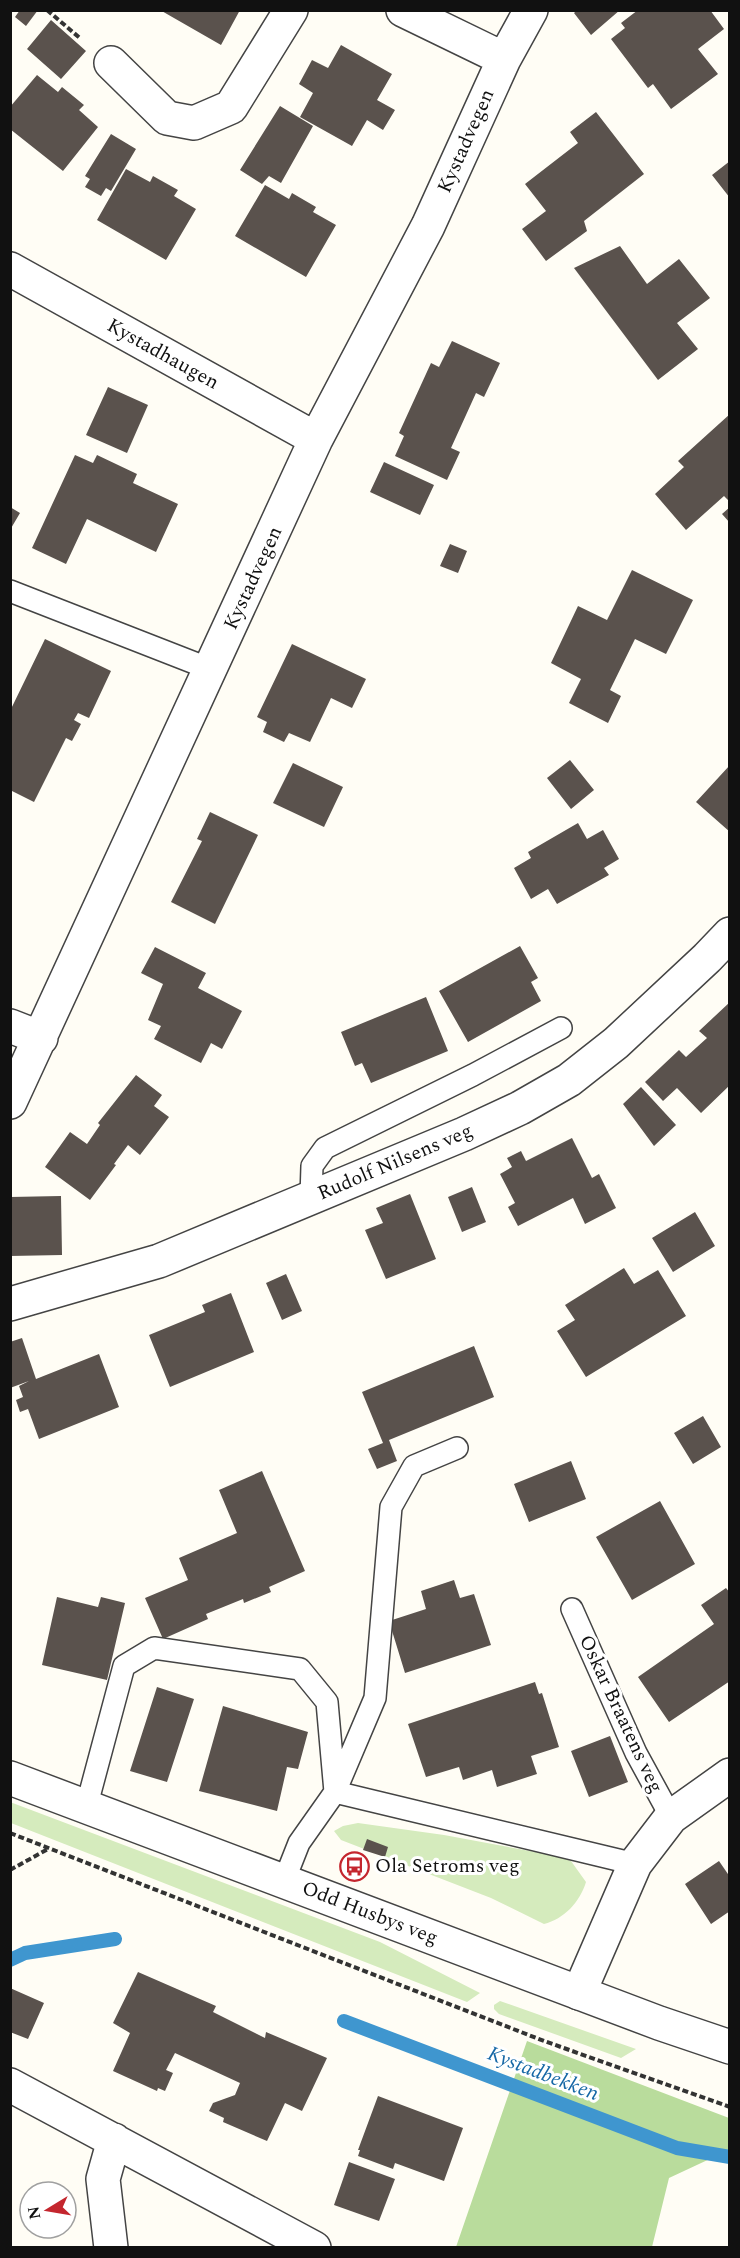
<svg xmlns="http://www.w3.org/2000/svg" width="740" height="2258" viewBox="0 0 740 2258" font-family="Spectral,serif">
<style>
.green{fill:#d5ebbd}
.forest{fill:#b9dc9c}
.lines{fill:none;stroke-linecap:round;stroke-linejoin:round}
.stream{stroke:#3f96cf;stroke-width:14}
.building{fill:#5a524d}
.service-casing{stroke:#444;stroke-width:24}
.minor-casing{stroke:#444;stroke-width:36}
.tertiary-casing{stroke:#444;stroke-width:36}
.path{stroke:#333;stroke-width:4;stroke-dasharray:6 3;stroke-linecap:butt}
.service{stroke:#fff;stroke-width:21}
.minor{stroke:#fff;stroke-width:33}
.tertiary{stroke:#fff;stroke-width:33}
.labels{text-anchor:middle;dominant-baseline:central;stroke-width:6;stroke-linejoin:round;paint-order:stroke}
.street-label{font-size:20px;fill:#111;stroke:#fff}
.poi-label{font-size:20px;fill:#111;stroke:#fff;text-anchor:start}
.water-label{font-size:21px;font-style:italic;fill:#1768a6;stroke:#fff}
</style>
<rect width="100%" height="100%" fill="#fffdf5"/>
<path class="green" d="M10 1802 380 1942 480 1993 467 2002 11 1823Z
M358 1823 444 1835 557 1856 571 1861 586 1882C580 1902 564 1919 544 1924L491 1898 341 1840 334 1831 343 1826Z
M500 2001 636 2049 621 2058 499 2014 494 2009V2005Z"/>
<path class="forest" d="M527 2041 729 2118V2150L669 2178 652 2247H456Z"/>
<g class="lines">
<path class="stream" d="M10 1960 25 1953 115 1939
M344 2021 677 2148 730 2157"/>
</g>
<path class="building" d="M20 10H38L26 26 15 17Z
M160 10H240L221 45Z
M577 10H620L591 35 574 13Z
M638 10H710L724 29 698 49 718 74 671 109 653 84 648 88 611 39 625 28 621 23Z
M51 20 86 51 61 79 27 49Z
M341 45 392 74 377 100 395 110 383 130 367 120 352 146 300 117 313 93 299 84 312 60 328 68Z
M37 75 58 92 62 87 84 105 79 110 98 127 63 171 10 129V107Z
M280 106 313 126 281 183 269 176 262 184 240 170Z
M596 112 644 174 584 221 587 231 546 261 522 229 546 211 525 184 578 143 570 132Z
M111 134 136 149 111 191 106 188 101 196 85 187 90 179 85 176Z
M730 161V198L712 175Z
M126 169 150 182 153 176 178 190 174 196 196 209 166 260 97 220Z
M265 185 289 199 292 193 316 207 313 212 336 225 306 277 235 236Z
M620 246 647 284 679 259 710 298 677 323 698 349 658 380 574 268Z
M452 341 500 363 484 397 476 393 451 448 460 452 447 480 395 456 404 436 399 433 431 363 439 367Z
M108 387 148 405 127 453 86 435Z
M730 414V502L724 496 686 530 655 494 684 467 678 461Z
M75 455 93 463 97 455 137 474 133 483 178 504 156 552 87 519 66 564 32 548Z
M384 462 434 485 420 515 370 492Z
M10 507 20 513 10 530Z
M730 507V523L722 514Z
M450 544 467 551 458 573 440 566Z
M632 570 693 600 666 654 635 639 610 690 621 696 608 723 569 703 581 679 551 663 578 606 607 620Z
M45 639 111 671 89 718 78 713 74 720 81 724 72 741 66 738 34 802 10 790V711Z
M292 644 366 679 352 708 331 698 310 742 289 733 284 742 263 732 267 722 257 717Z
M570 760 594 790 571 809 547 778Z
M293 763 343 787 324 827 273 803Z
M730 765V832L696 802Z
M210 812 258 835 215 924 171 902 202 841 197 839Z
M578 823 587 839 603 830 619 859 604 868 609 875 557 904 548 889 531 899 514 868 531 858 528 852Z
M520 946 538 978 531 982 541 1001 468 1042 439 991Z
M155 947 206 973 198 988 242 1011 222 1049 211 1043 201 1063 154 1039 161 1026 148 1020 163 984 141 973Z
M426 997 448 1051 371 1083 362 1063 355 1066 341 1032Z
M730 1002V1085L701 1113 677 1088 663 1101 645 1082 679 1050 686 1057 697 1047 707 1038 699 1031Z
M136 1075 162 1095 154 1106 169 1117 140 1155 128 1145 114 1164 116 1165 90 1200 45 1167 70 1132 87 1144 100 1125 98 1123Z
M641 1087 676 1125 654 1146 623 1104Z
M572 1138 592 1178 599 1174 616 1208 585 1224 573 1198 518 1226 508 1207 515 1203 500 1174 512 1167 507 1158 521 1151 526 1161Z
M472 1187 486 1222 462 1232 448 1197Z
M410 1194 436 1259 386 1279 365 1230 383 1223 376 1208Z
M61 1196 62 1255 10 1256V1197Z
M695 1212 715 1246 673 1272 652 1238Z
M624 1268 634 1284 658 1270 686 1316 586 1377 557 1331 575 1320 565 1305Z
M286 1274 302 1311 282 1320 266 1283Z
M231 1293 254 1352 170 1387 149 1335 205 1312 202 1305Z
M22 1338 36 1379 99 1354 119 1407 39 1439 28 1409 20 1412 16 1400 23 1397 19 1386 29 1381 10 1388V1342Z
M474 1346 494 1397 389 1440 397 1461 377 1469 368 1449 383 1443 362 1392Z
M703 1416 721 1447 693 1464 674 1433Z
M571 1461 586 1499 529 1522 514 1484Z
M262 1471 305 1571 269 1587 271 1592 244 1603 243 1599 206 1614 208 1619 163 1639 145 1598 188 1580 179 1558 237 1533 219 1490Z
M660 1501 695 1564 632 1600 596 1537Z
M454 1580 460 1598 474 1594 491 1645 405 1673 389 1621 426 1609 421 1591Z
M726 1588 730 1593V1681L669 1722 638 1677 714 1624 701 1605Z
M57 1597 98 1607 101 1597 125 1603 107 1680 42 1665Z
M535 1682 539 1694 542 1693 559 1747 531 1756 537 1774 497 1787 492 1770 463 1780 459 1767 426 1777 408 1724Z
M157 1687 194 1699 167 1782 130 1771Z
M223 1706 308 1732 298 1769 287 1767 277 1811 199 1791Z
M610 1736 628 1782 589 1797 571 1751Z
M367 1839 388 1847 385 1857 363 1850Z
M719 1861 730 1877V1911L711 1924 685 1884Z
M138 1972 216 2006 213 2012 265 2038 266 2032 327 2058 302 2111 285 2103 267 2141 223 2122 224 2118 209 2111 213 2103 235 2095 240 2083 175 2053 166 2070 173 2073 165 2091 158 2088 157 2091 113 2071 130 2033 113 2023Z
M10 1988 44 2003 28 2039 10 2032Z
M378 2096 463 2128 444 2181 395 2163 393 2169 358 2156 360 2150H358Z
M349 2162 395 2179 379 2221 334 2205Z"/>
<g class="lines">
<defs>
<path id="service" d="M10 591 210 669
M311 1197 312 1166 325 1148 473 1075 561 1028
M572 1609 636 1753 671 1817
M86 1808 124 1666 154 1648 300 1669 327 1702 335 1792 635 1864
M284 1881 299 1843 335 1792 375 1698 391 1507 414 1466 457 1448"/>
<path id="minor" d="M403 10 504 59
M111 63 167 118 194 123 231 107 291 10
M10 269 316 439
M10 1026 41 1038
M10 1102 316 439 428 226 504 59 531 10
M10 1304 159 1261 464 1134 520 1108 569 1080 616 1043 707 958 730 934
M579 1993 635 1864 671 1817 730 1775
M10 2085 314 2248
M111 2248 103 2179 114 2140"/>
<path id="tertiary" d="M10 1778 659 2023 730 2047"/>
</defs>
<use href="#service" class="service-casing"/>
<use href="#minor" class="minor-casing"/>
<use href="#tertiary" class="tertiary-casing"/>
<path class="path" d="M47 10 81 39
M10 1833 544 2041 730 2107
M10 1870 48 1849"/>
<use href="#service" class="service"/>
<use href="#minor" class="minor"/>
<use href="#tertiary" class="tertiary"/>
</g>
<defs>
<symbol id="bus-ring" viewBox="-11 -11 22 22"><circle r="9.5" fill="#fff" stroke="#c4262e" stroke-width="1.5"/><path d="M-5-6H5V4H4V6H2V4H-2V6H-4V4H-5ZM-3.5-4V0h7V-4ZM-3.5 1.2v1.5H-2V1.2ZM2 1.2v1.5H3.5V1.2Z" fill="#c4262e"/></symbol>
</defs>
<g fill-rule="evenodd">
<use href="#bus-ring" x="338" y="1850" width="33" height="33"/>
</g>
<g class="labels">
<g class="street-label">
<text transform="translate(466 141) rotate(-66)">Kystadvegen</text>
<text transform="translate(163 354) rotate(29)">Kystadhaugen</text>
<text transform="translate(253 578) rotate(-65)">Kystadvegen</text>
<text transform="translate(395 1162) rotate(-23)">Rudolf Nilsens veg</text>
<text transform="translate(621 1714) rotate(65)">Oskar Braatens veg</text>
<text transform="translate(370 1913) rotate(21)">Odd Husbys veg</text>
</g>
<g class="poi-label">
<text x="375" y="1866">Ola Setroms veg</text>
</g>
<g class="water-label">
<text transform="translate(543 2074) rotate(21)">Kystadbekken</text>
</g>
</g>
<rect width="740" height="2258" fill="none" stroke="#111111" stroke-width="24"/>
<g transform="translate(48 2210) rotate(259)"><circle r="28" fill="#ffffff" stroke="#a0a0a0" stroke-width="1.5"/>
<path d="M0-4.5L10 22L0 15L-10 22Z" fill="#c4262e"/>
<text y="-9" font-size="16" font-weight="bold" text-anchor="middle" fill="#111111">N</text>
</g>
</svg>
